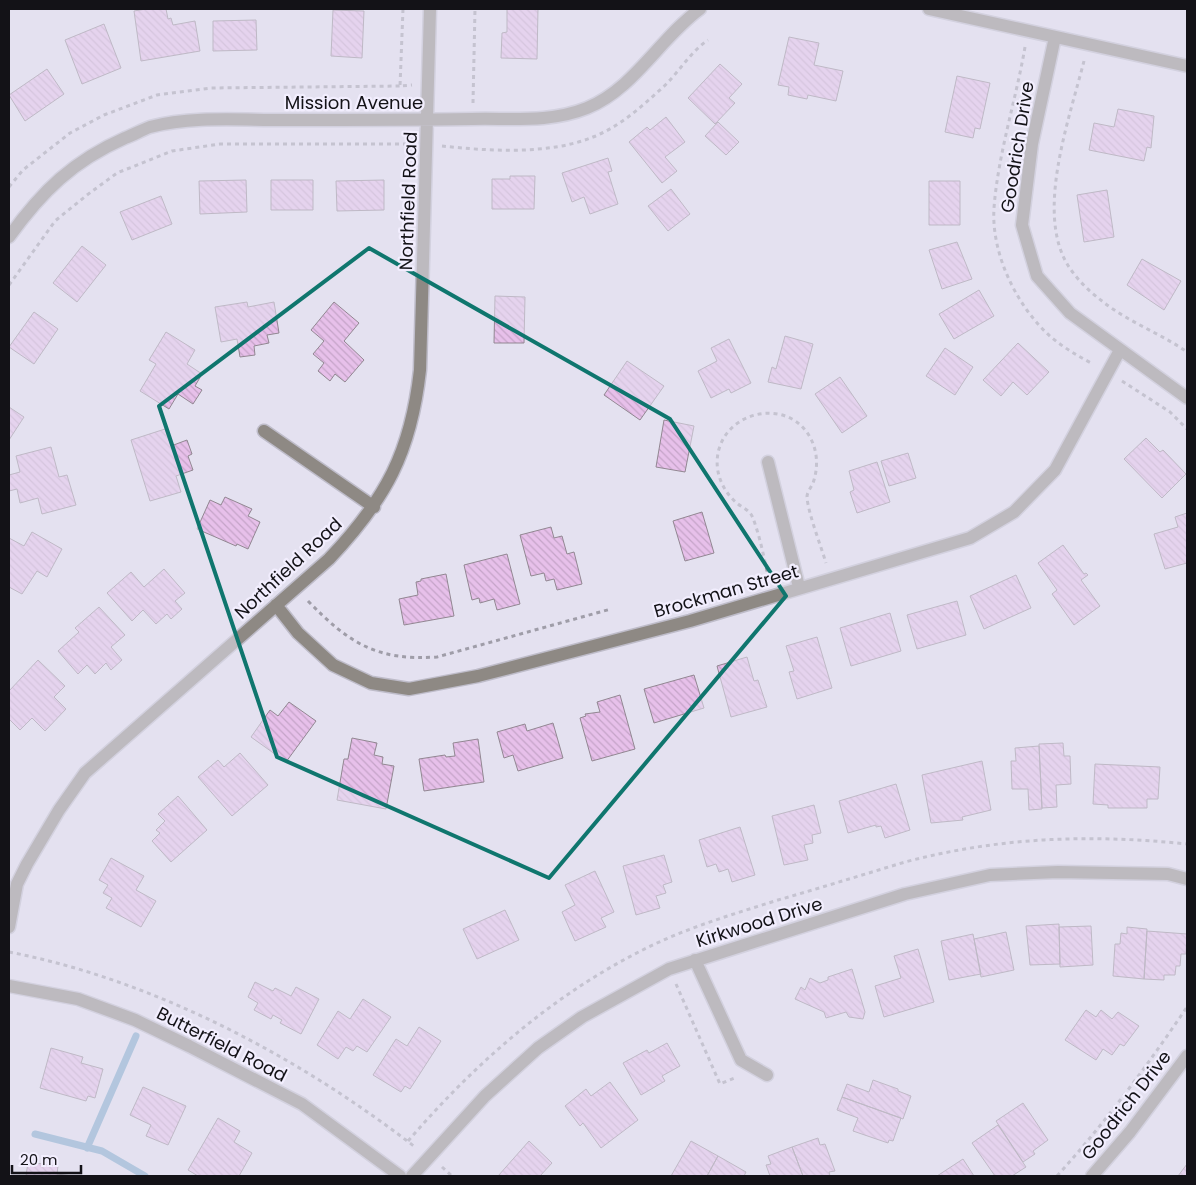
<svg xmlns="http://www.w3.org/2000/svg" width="1196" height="1185" viewBox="0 0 1196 1185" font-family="Poppins,sans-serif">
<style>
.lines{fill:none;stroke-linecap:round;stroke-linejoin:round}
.stream{stroke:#79a5c8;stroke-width:7}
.building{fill:url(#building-back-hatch);stroke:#928792}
.street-casing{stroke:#bebcc9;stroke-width:15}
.path{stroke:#9f9da8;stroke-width:3;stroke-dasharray:4 4;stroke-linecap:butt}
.street{stroke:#8e8984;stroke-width:12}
.marked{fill:none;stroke:#0f766e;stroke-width:4;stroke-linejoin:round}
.labels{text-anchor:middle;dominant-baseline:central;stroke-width:4.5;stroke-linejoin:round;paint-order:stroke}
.street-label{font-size:18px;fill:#131217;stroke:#f2eefe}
</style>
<defs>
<pattern id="building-back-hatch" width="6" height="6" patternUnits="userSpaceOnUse" patternTransform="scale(1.25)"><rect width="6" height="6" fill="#e7c0ea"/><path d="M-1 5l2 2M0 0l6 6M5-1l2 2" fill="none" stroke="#c5a4c8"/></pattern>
</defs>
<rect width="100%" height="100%" fill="#e4e1f0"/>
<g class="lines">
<path class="stream" d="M35 1134 102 1151 145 1176
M87 1148 136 1036"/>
</g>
<path class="building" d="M146 9H166L168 19 171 18 173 25 195 21 200 51 141 61 134 11Z
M507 9H538L537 59 501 58 502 33 507 32Z
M333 10 364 11 362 58 331 56Z
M256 20 257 50 213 51V21Z
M104 24 121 68 82 84 65 40Z
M789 37 819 43 814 65 843 71 836 101 808 95 807 99 788 95 789 87 778 85Z
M720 64 742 84 729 98 735 103 715 124 688 98Z
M47 69 64 94 25 121 9 95Z
M957 76 990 83 980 129 975 128 973 138 945 132Z
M1118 109 1154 116 1151 148 1147 147 1144 161 1089 150 1094 123 1114 127Z
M666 117 685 142 665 157 677 171 662 183 629 142 647 127 650 130Z
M718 122 739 142 726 155 705 136Z
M608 158 612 171 608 172 618 204 590 214 584 197 572 202 562 173Z
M510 176H535L534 209H492V179H510Z
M246 180 247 212 200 214 199 181Z
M271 180H313V210H271Z
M384 180V210L337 211 336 181Z
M929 181H960V225H929Z
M671 189 690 214 668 231 648 206Z
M1107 190 1114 237 1084 242 1077 195Z
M161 196 172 224 132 240 120 212Z
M957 242 972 279 942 289 929 250Z
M82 246 106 265 77 302 53 283Z
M1142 259 1181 281 1164 310 1127 285Z
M979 290 994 316 954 339 939 314Z
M495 296 525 297 524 343H494Z
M247 302 248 307 274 302 279 333 267 335 269 343 254 346 255 355 240 357 237 339 221 342 215 307Z
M334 302 359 323 344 341 364 360 345 382 335 374 330 381 318 371 324 363 313 354 324 341 311 330Z
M34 312 58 329 34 364 9 347Z
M166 332 195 350 187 364 202 374 195 386 202 390 193 404 178 394 169 409 140 391 156 364 149 360Z
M785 336 813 344 801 389 768 382 772 367 776 369Z
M729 339 751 383 731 393 729 389 711 398 698 371 717 361 711 348Z
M1018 343 1049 372 1027 395 1013 382 1001 396 983 380Z
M945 348 973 367 955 395 926 376Z
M627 361 664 386 640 420 604 395Z
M840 377 867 416 842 433 815 394Z
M9 407 24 417 9 440Z
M664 420 694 426 685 472 656 467Z
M165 429 171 446 187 440 192 454 188 456 193 470 176 476 181 492 150 501 131 440Z
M1146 438 1160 452 1163 450 1186 474 1162 498 1124 459Z
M51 447 59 477 67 475 76 505 42 514 38 498 20 503 17 489 9 491V475L20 472 16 456Z
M908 453 916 478 889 486 881 461Z
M877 462 890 502 857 513 850 492 854 490 849 471Z
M225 497 252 509 248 516 260 522 248 549 237 544 236 546 197 529 210 500 221 505Z
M702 512 714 553 685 561 673 521Z
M1187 513V563L1165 569 1154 534 1178 527 1175 517Z
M551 527 554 538 562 536 567 554 574 552 582 584 557 590 554 579 546 581 544 573 531 576 520 535Z
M32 532 62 549 47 577 37 571 22 594 9 587V538L24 546Z
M1063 545 1084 574 1086 573 1088 575 1081 580 1100 606 1074 625 1052 594 1057 590 1038 563Z
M507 554 520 604 497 610 494 599 480 603 479 598 472 600 464 565Z
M164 569 185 593 175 601 182 609 171 619 167 614 156 624 143 610 132 621 107 593 131 572 144 587Z
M446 574 454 616 404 625 399 599 418 595 416 582 421 581V579Z
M1016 575 1031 608 984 629 970 596Z
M957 601 966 635 917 649 907 615Z
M99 607 125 635 111 647 122 660 111 670 106 663 95 674 87 665 78 674 58 651 79 632 75 628Z
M890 613 901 651 851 666 840 628Z
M817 637 832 688 797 699 789 672 794 671 786 646Z
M747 657 754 681 758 680 767 707 731 717 717 666Z
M38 660 65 686 54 697 66 709 45 731 32 718 20 730 9 719V691Z
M694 675 704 708 654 723 644 689Z
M620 695 635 749 592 761 580 718 586 716 585 714 600 712 597 702Z
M289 702 316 721 286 762 251 737 270 710 278 716Z
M553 723 563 758 518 771 513 755 504 758 497 732 525 724 527 731Z
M352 738 377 743 374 755 383 757 382 764 394 766 386 809 337 800 344 759H348Z
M478 739 484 782 424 791 419 759 445 755 446 757 455 756 453 743Z
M1063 743 1064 756H1070L1071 784 1056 785 1057 807 1042 808 1039 744Z
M1039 746 1042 809 1029 810 1028 789H1012L1011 761H1016L1015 748Z
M240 753 268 785 232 816 198 777 218 760 224 767Z
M982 761 991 810 962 817 963 820 931 823 922 775Z
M1095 764 1160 767 1158 799H1147V808H1108V805L1093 804Z
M896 784 910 830 885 838 881 826 876 827V825L848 833 839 801Z
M178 796 207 830 171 862 152 841 160 833 156 830 165 821 158 814Z
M814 805 821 833 812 835 813 843 804 845 808 860 784 865 772 816Z
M740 827 755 875 732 882 728 869 719 872 716 864 707 867 699 840Z
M664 855 672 882 663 885 666 893 656 896 660 908 636 915 623 866Z
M111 858 144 876 136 890 156 901 141 927 106 908 112 898 103 893 108 885 99 880Z
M595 871 614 912 601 918 606 927 575 941 562 912 575 905 565 885Z
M505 910 519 940 477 959 463 929Z
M1059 924 1060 964 1030 965 1026 926Z
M1091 926 1093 965 1060 967 1059 927Z
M1127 927 1147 929 1144 979 1113 976 1115 944H1120L1121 933 1127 934Z
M1147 931 1187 934 1186 954H1181L1180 966H1176L1175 975H1164V980L1144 979Z
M1006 932 1014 970 981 977 974 939Z
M973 934 981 974 949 980 941 941Z
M918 949 934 1002 884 1017 875 986 901 978 894 956Z
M852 969 865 1012 863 1019 849 1017 846 1012 826 1018 824 1012 795 999 801 987 805 990 810 978 820 983 828 980V977Z
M255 982 273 991 275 988 291 996 296 987 319 999 301 1034 280 1023 282 1020 273 1015 271 1019 254 1010 258 1003 248 997Z
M363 999 391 1017 367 1052 357 1046 353 1051 346 1047 338 1059 317 1045 338 1011 350 1019Z
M1086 1010 1096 1017 1101 1010 1112 1019 1118 1012 1139 1026 1124 1046 1120 1044 1112 1055 1103 1049 1096 1060 1065 1040Z
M419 1027 441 1041 410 1089 405 1086 401 1092 373 1075 396 1039 407 1046Z
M667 1043 680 1066 662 1076 665 1081 641 1095 623 1063 647 1050 649 1053Z
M51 1048 83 1057 81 1063 103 1069 95 1098 88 1096 86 1101 40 1088Z
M873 1080 898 1089V1091L911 1096 903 1119 842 1097 847 1084 869 1092Z
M610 1082 638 1120 601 1148 583 1123 580 1126 565 1106 586 1089 591 1096Z
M143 1087 186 1106 168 1145 146 1136 151 1125 130 1115Z
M842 1097 901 1118 893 1141 889 1140 888 1143 853 1131 858 1118 837 1110Z
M1023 1103 1048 1140 1033 1151 1035 1154 1023 1162 996 1121Z
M218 1118 240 1131 234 1142 252 1153 239 1176H198L188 1170Z
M998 1125 1026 1167 1012 1176H995L972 1143Z
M818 1138 820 1145 825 1144 835 1171 829 1172 830 1176H803L792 1147Z
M529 1141 552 1163 540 1176H498Z
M691 1141 718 1156 707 1176H671Z
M792 1147 803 1176H770L766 1165 771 1164 768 1156Z
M718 1156 746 1172 744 1176H707Z
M963 1159 974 1176H937Z
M28 1162 58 1166 57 1174 73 1176H26Z
M1187 1164V1176H1178Z"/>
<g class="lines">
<defs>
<path id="street" d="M929 9 1187 66
M1055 37 1032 144 1022 225 1037 276 1070 313 1187 398
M9 237C42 191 73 161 125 138 133 135 142 130 150 127 191 116 240 120 282 120 345 120 408 120 472 119 511 118 550 123 587 108 634 89 660 38 700 9
M264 431 374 507
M768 462 799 587
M276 605 298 633 333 665 371 683 409 689 478 676 690 621 970 538 1014 512 1055 470 1120 350
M9 927 17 884 27 864 59 810 85 773 329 559C386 499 411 452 420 370L430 9
M695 960 741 1060 767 1075
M9 986 78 999 135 1020 189 1046 302 1104 400 1176
M412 1176 485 1096 538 1048 582 1017 669 969 905 894 990 875 1058 872 1168 874 1187 879
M1092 1176 1130 1132 1187 1056"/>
</defs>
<use href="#street" class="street-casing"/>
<path class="path" d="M403 9 400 86 412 85
M1025 47C1016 100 998 154 994 208 991 254 1017 307 1051 337 1064 348 1078 356 1093 364
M1084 61C1070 116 1041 197 1061 251 1068 271 1086 289 1102 301 1128 322 1160 333 1187 352
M473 103 475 9
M442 146C489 151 549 155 593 137 619 127 640 108 661 89 678 74 689 53 708 40
M9 187 23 170 70 133 104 115 157 95 211 88 400 86
M9 285 55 221 87 195 117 173 172 151 220 144H409
M1122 381 1170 412 1187 429
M769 579C764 559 760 535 752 516 749 510 743 508 738 504 722 491 713 470 719 449 731 408 791 399 811 439 818 453 818 469 813 483 811 488 807 492 807 497 808 513 821 546 826 563
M308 601C349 643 376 661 437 657L611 609
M9 952C154 980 299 1057 415 1147
M676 984 720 1084 737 1077
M408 1141C478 1060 559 989 657 943 696 925 737 913 778 900 820 888 862 875 905 862 1000 837 1090 834 1187 844
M442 1167 452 1176
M1057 1176C1105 1123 1147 1066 1187 1007"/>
<use href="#street" class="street"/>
</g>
<path d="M0 0H1196V1185H0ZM369 248 670 419 786 596 549 878 277 757 159 406Z" fill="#e4e1f0" fill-opacity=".55" fill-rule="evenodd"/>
<path class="marked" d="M369 248 670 419 786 596 549 878 277 757 159 406Z"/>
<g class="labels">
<g class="street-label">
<text x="354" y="102">Mission Avenue</text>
<text transform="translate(1017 147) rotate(-81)">Goodrich Drive</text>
<text transform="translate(408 201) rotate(-88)">Northfield Road</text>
<text transform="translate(288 568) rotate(-43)">Northfield Road</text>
<text transform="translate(726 591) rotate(-16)">Brockman Street</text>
<text transform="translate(759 922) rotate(-17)">Kirkwood Drive</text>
<text transform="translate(222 1044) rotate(27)">Butterfield Road</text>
<text transform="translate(1126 1105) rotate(-52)">Goodrich Drive</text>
</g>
</g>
<rect width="1196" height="1185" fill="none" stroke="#131217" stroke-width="20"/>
<path d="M12 1165v8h69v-8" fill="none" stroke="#131217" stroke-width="2.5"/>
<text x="20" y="1165" font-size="15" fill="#131217" stroke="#f2eefe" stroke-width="4" paint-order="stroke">20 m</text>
</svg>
